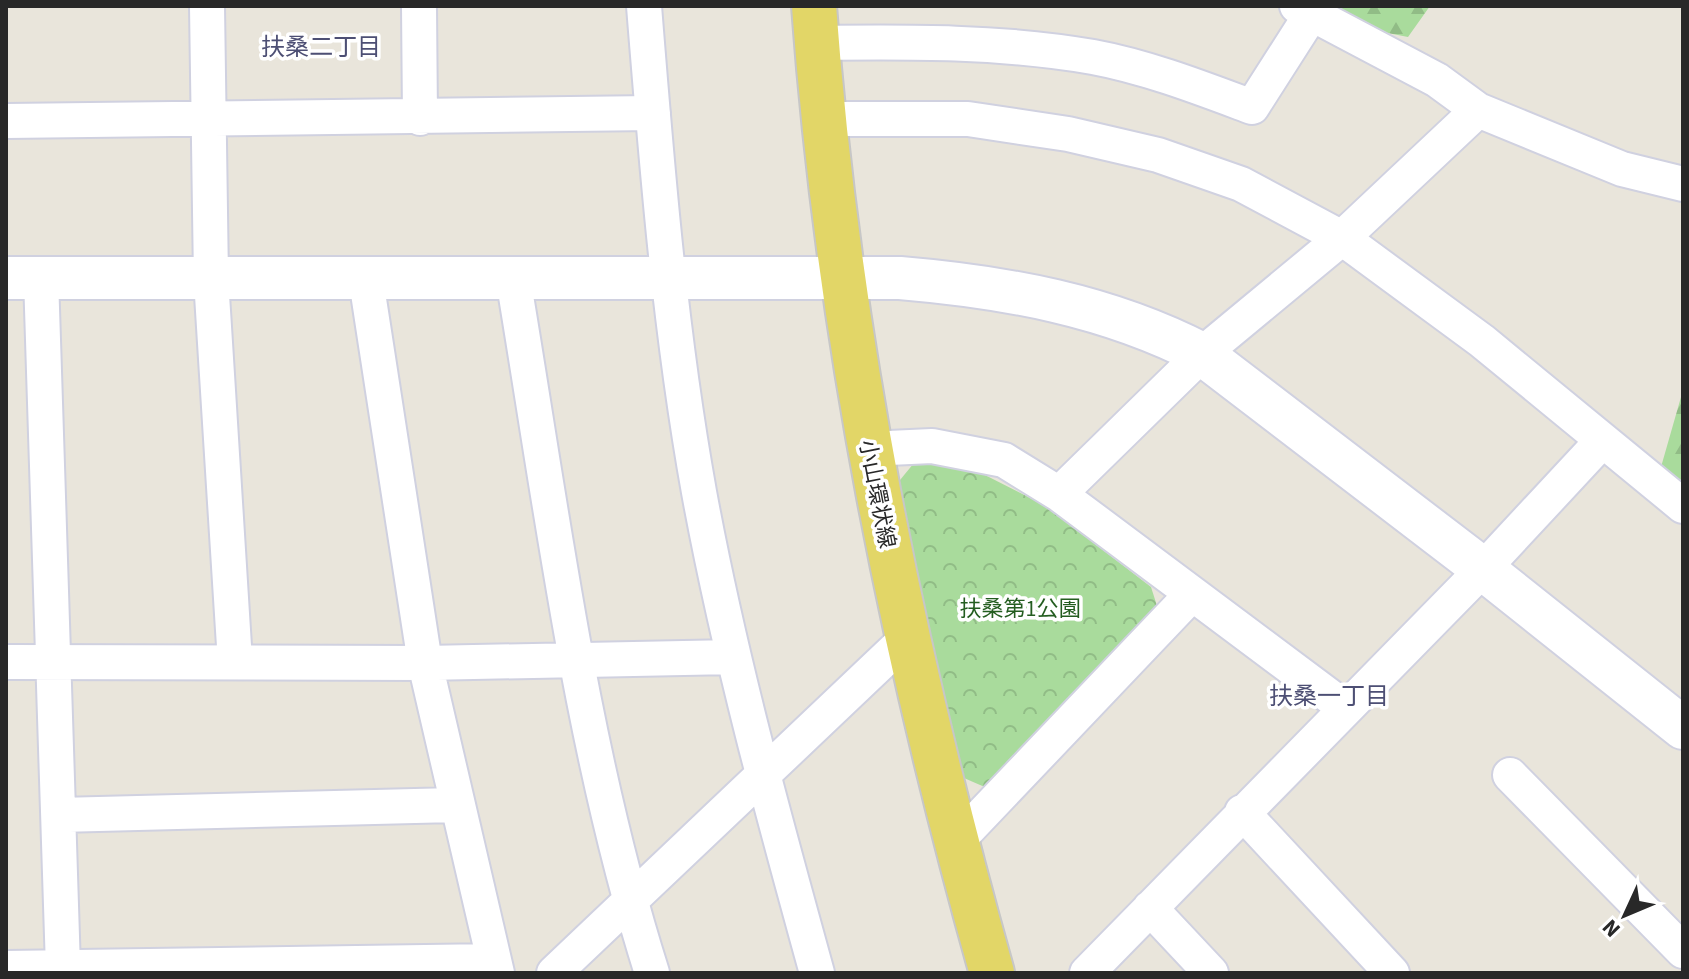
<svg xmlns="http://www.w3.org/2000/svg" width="1689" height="979" viewBox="0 0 1689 979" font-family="'Source Sans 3','Noto Sans JP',sans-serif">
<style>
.forest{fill:url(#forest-firs)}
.park{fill:url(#park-crowns)}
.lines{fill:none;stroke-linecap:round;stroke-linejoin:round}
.minor-casing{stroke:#d0d1e0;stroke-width:38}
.tertiary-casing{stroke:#d0d1e0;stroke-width:46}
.primary-casing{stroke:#c7c7c7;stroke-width:48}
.minor{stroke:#fff;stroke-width:34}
.tertiary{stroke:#fff;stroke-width:42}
.primary{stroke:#e2d667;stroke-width:44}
.labels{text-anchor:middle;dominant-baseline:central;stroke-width:7;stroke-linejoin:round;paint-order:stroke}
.street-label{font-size:22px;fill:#282828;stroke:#fff}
.park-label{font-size:22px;fill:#245d20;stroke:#fff}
.neighbourhood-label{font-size:24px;fill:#4d4f74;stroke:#fff}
</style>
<defs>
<pattern id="forest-firs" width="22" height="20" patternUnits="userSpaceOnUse" patternTransform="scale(2)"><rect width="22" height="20" fill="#a9db9c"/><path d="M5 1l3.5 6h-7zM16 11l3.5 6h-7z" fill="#91bc86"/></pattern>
<pattern id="park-crowns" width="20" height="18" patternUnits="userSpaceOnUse" patternTransform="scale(2)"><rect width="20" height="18" fill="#a9db9c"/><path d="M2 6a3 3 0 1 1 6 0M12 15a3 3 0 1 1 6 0" fill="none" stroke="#91bc86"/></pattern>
</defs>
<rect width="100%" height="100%" fill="#e9e5db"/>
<path class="forest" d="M1301 6H1430L1408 37 1352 26Z
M1683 390V493L1659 474Z"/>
<path class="park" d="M918 458 979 472 1046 506 1151 587 1158 609 987 788 957 775 896 485Z"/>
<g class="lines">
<defs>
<path id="minor" d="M207 6 211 279 235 662
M419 6 420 118
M644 6C657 169 670 331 699 492 729 655 773 814 817 973
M1297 6 1437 80 1478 110 1622 169 1683 184
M817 43C910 42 1001 41 1093 57 1147 67 1201 88 1252 107L1312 13
M823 119H968L1068 134 1158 155 1241 184 1342 238 1482 341 1683 506
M6 121 653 113
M41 277 63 968
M513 278C552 510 581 749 652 973
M366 280 425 663 497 973
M867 449 932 446 1004 460 1059 494 1344 707
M1059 494 1202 354 1342 238 1478 110
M6 662 425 663 734 657
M1510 775 1683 951
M1242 812 1392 973
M59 815 455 805
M955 843 1192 594
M1150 908 1211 973
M6 968 494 961
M554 973 906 639
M1087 973 1483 569 1602 441"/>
<path id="tertiary" d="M6 278H900C1006 287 1107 305 1202 354L1483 569 1683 728"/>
<path id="primary" d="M814 6C838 335 903 656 992 973"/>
</defs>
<use href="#minor" class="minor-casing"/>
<use href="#tertiary" class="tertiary-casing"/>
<use href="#primary" class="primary-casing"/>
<use href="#minor" class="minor"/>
<use href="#tertiary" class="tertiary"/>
<use href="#primary" class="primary"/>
</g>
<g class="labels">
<g class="street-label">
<text transform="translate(877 494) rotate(79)">小山環状線</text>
</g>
<g class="park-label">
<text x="1020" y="609">扶桑第1公園</text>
</g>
<g class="neighbourhood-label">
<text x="321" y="47">扶桑二丁目</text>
<text x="1329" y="696">扶桑一丁目</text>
</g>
</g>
<rect width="1689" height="979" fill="none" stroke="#282828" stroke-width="16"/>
<g transform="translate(1625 915) rotate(226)" stroke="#ffffff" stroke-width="6" paint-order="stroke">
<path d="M0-6L14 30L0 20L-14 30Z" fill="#282828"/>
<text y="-12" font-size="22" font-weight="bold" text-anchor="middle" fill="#282828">N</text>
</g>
</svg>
